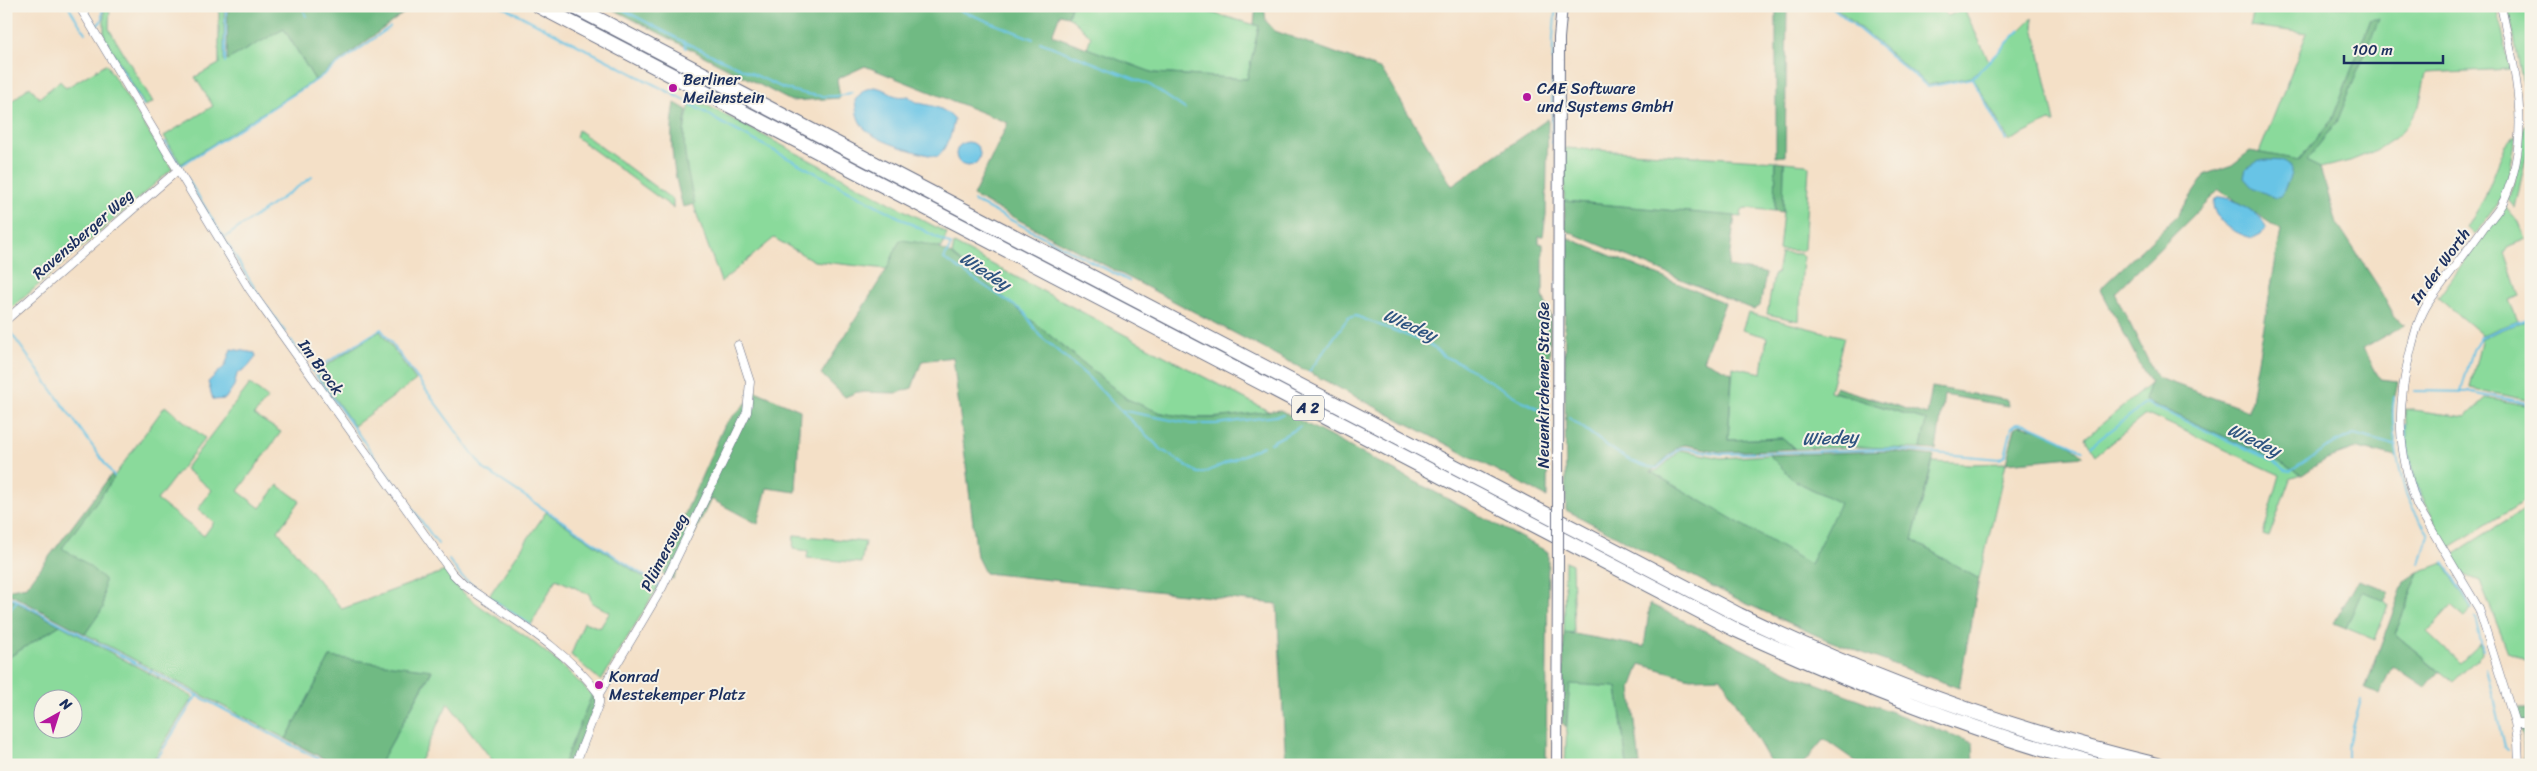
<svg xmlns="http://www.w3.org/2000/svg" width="2537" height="771" viewBox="0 0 2537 771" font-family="Sriracha,sans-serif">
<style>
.green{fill:#8ada9b;stroke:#52847c;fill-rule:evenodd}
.forest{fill:#6fba83;stroke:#457470;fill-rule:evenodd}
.water{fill:#68c4e6;stroke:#427aa2}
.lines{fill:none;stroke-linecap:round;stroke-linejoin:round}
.stream{stroke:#68c4e6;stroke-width:2}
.minor-casing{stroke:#676d83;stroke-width:9}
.secondary-casing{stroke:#676d83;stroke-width:12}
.motorway-casing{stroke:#676d83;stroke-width:16}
.minor{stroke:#fff;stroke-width:8}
.secondary{stroke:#fff;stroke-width:10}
.motorway{stroke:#fff;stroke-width:14}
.secondary-bridge-casing{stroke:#676d83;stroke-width:12;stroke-linecap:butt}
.secondary-bridge{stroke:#fff;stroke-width:10}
.poi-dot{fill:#b5179e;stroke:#f7f3e8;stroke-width:2}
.labels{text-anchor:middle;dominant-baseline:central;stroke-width:4;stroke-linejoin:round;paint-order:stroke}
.shield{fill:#f7f3e8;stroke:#5d6a87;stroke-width:1}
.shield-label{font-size:15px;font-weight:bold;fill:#1b2f5e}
.poi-label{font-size:16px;fill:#1b2f5e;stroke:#f7f3e8;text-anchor:start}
.street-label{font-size:16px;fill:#1b2f5e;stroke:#f7f3e8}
.water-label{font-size:18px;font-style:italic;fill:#2e5480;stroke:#f7f3e8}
</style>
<rect width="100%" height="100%" fill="#f7f3e8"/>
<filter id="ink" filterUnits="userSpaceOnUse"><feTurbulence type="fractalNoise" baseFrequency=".02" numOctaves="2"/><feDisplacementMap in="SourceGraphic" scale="10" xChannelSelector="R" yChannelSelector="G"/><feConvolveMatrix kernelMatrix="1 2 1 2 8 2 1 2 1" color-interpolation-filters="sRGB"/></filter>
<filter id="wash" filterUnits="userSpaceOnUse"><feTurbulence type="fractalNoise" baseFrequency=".0096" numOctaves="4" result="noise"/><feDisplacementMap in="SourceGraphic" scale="20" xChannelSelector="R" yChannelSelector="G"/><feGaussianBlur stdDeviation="1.12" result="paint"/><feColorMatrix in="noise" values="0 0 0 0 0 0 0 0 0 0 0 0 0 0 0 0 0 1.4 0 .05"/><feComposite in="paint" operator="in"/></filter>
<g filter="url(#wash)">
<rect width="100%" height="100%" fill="#f4e0c7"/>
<path class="green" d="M104 6H110L109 28 112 34 153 102 145 106 104 36Z
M219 6H224V61L284 29 315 80 181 164 164 136 213 106 195 77 219 64Z
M1071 6H1187L1259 26 1247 79 1154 73 1087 49 1091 36 1068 16Z
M1834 6H1938L1948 16 1964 9 1989 61 1971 77 1928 85Z
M2255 6H2497L2510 69 2426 73 2419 106 2408 124 2395 138 2377 150 2350 161 2320 168 2305 161 2337 122 2371 19 2332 120 2299 160 2259 153 2307 33 2250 26Z
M2508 6H2531V87L2523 84Z
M2032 18 2055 122 2049 121 2009 141 1973 77Z
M106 64 172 169 6 313V106L30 86 39 98 60 81 66 88Z
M693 98 947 233 942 248 900 240 887 269 814 261 774 238 721 282C702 225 667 157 693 98Z
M2524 125 2531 126V134L2515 208 2508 200 2515 178Z
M578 130 673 200V208L576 137Z
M2516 135 2509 176 2501 200 2474 235 2467 228 2485 197 2506 144Z
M1565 148 1776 161 1775 211 1745 208 1742 210 1741 217 1564 201Z
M1784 162 1806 164 1809 167 1804 249 1801 251 1779 250 1783 212Z
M2505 206 2518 221 2526 239 2509 246 2505 252 2520 296 2509 300 2518 321 2482 335 2438 298Z
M954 244 1270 412C1234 416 1199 422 1163 413 1150 411 1138 404 1127 399L952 255Z
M1781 253 1800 254 1803 257 1799 321 1767 314 1774 274H1777Z
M1748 313 1844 337 1830 391 1926 420 1921 449 1857 447 1795 449 1783 438 1728 440 1733 367 1762 373 1767 337 1742 330Z
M2531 318V401L2470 388 2482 338Z
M380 331 416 380 354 426 316 372Z
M250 384 268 398 254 415 281 432 238 491 260 508 278 485 300 501 278 531 342 609 445 571C463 600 498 617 525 636 549 654 571 673 592 695L563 765H496L448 703 418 765H379L432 671 330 657 286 739 85 634 103 608 62 548 165 406 205 438 157 500 204 536 214 522 198 509 212 490 185 469Z
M2150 384 2144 400 2274 459 2302 475 2290 479 2269 537 2263 535 2280 475 2150 415 2144 416 2096 455 2085 438Z
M2486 398 2531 406V497L2447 549 2417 485 2408 448 2405 409 2466 417Z
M1681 450 1721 458 1769 455 1795 481 1841 503 1810 565 1651 472 1658 470Z
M1933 462 1970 464 2006 463 1979 579 1912 540Z
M2531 505V662L2508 652 2480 581 2462 574 2450 556Z
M546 512 658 587 601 681 571 655 584 622 600 628 610 612 592 603 589 594 556 579 531 625 489 596Z
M794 535 865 542 861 563 807 558 808 551 793 549Z
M1565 561 1572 564 1574 633 1564 632Z
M2443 563 2471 609 2465 618 2451 606 2427 632 2460 663 2480 644 2482 654 2453 682 2395 634 2419 572Z
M2362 590 2385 601 2388 605 2375 640 2346 628Z
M60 625 193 697 150 765H6V659ZM42 698H72V728H42Z
M1569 683 1617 687 1627 765H1565Z"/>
<path class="forest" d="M228 6H413L315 80 284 29 227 60Z
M607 6H1071L1068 16 1060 14 1052 35 1154 73 1247 79 1259 26 1254 24 1256 6H1264L1266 21 1275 31 1382 70 1452 186 1548 119 1546 215 1543 236H1539V243L1543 244V296L1550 315 1547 497 973 196 1008 123 865 66 837 79 840 98 791 101Z
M1776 6H1787L1785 156 1776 157Z
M2371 19H2379L2337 122 2306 161 2320 168 2337 223 2378 286 2394 315 2404 325 2363 348 2380 379 2398 381 2392 410 2397 457 2358 448 2324 460 2302 475 2274 459 2144 400 2150 383 2100 289 2178 215 2206 174 2232 165 2250 151 2299 160 2332 120ZM2219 190 2281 230 2249 411 2156 377 2115 293Z
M675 103 687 110C680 142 687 172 695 204L683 207C673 170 668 141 675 103Z
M1776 161 1784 162 1783 212 1775 211Z
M1564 201 1735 216 1728 267 1766 273 1760 306 1754 310 1567 231 1565 228Z
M1568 238 1725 303 1703 360 1732 373 1728 440 1783 438 1795 449 1722 452 1686 445 1679 446 1651 472 1810 564 1840 503 1795 481 1769 455 1890 451 1934 456 1912 540 1979 579 1959 688 1827 640 1745 603 1566 510 1564 239Z
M900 240C919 242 936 245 952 255L1127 399 1161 413 1194 418H1216L1280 410 1548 552 1546 765H1286L1277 604 985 573 977 557 953 357 922 361 912 388 896 393 857 392 845 397 821 374 887 269Z
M1835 387 1927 415 1932 387 2007 400 2008 406 1944 395 1936 450 1921 449 1926 420 1834 392Z
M753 390 800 410 796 492 767 488 758 524 711 499 673 579 659 572 725 424 746 403 752 404Z
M2019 425C2040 428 2069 441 2084 456L2006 463 2015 428Z
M111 475 114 478 62 548 84 562 104 579 103 608 85 634 6 592V590L27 586Z
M2419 572 2395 634 2439 671 2425 688 2392 666 2379 695 2365 689 2404 582Z
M2358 580 2383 588 2390 593 2385 601 2362 591 2346 628 2334 623Z
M6 597 60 625 6 659Z
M1650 604 1797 676 1973 743 1974 765H1861L1824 739 1802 765H1772L1721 677 1690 678 1640 664 1631 688 1640 765H1627L1617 687 1570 684 1566 727 1562 723 1564 632 1644 647Z
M330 657 432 670 379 765H336L286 739Z
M592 695 597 702 571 765H563Z
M2515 709H2531V765H2524L2523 736Z"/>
<path class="water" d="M874 87C890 89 889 99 909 96 919 109 937 100 954 119 952 135 948 144 938 157 918 153 879 143 865 129 857 121 856 110 855 100L864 90Z
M956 154a12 12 0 1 1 24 0a12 12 0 1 1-24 0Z
M2266 160 2284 161 2291 166V174L2282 195 2275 198 2252 187 2244 178 2246 168 2256 162Z
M2219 197C2233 197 2261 214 2266 227L2261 234 2253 238C2238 235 2216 223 2213 206L2214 200Z
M231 349 255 353 256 357 248 367 237 374 234 386 225 399 213 400 208 382 225 366Z"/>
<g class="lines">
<path class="stream" d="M68 6 85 33
M84 6 143 105
M302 6 306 16
M502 6 686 101
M616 6 684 42 686 48
M949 6 1033 39
M1831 6 1928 87 1972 78 2020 30
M96 27 102 20V6
M684 42 783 88C802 94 834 101 852 92
M1040 42 1150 85 1185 109
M225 62 226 6
M1972 78 2006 140
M690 100V104L710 115 718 121 951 245 944 259 1024 312 1039 335 1086 375 1120 410 1191 424H1216L1283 415
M165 142 260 297 285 332
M1552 143 1553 37 1556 6
M180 166 315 81 390 27
M974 201 1129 281
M224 238 312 177
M6 326 114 476
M291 340 307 364
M312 370 438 544
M313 371 381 329 484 469 661 587
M1309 372 1348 318 1356 316 1429 344 1445 357 1460 363 1519 399 1545 412
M2415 391 2472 392 2531 404
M2461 391 2473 350 2481 337 2531 317
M2394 397C2390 425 2398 467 2406 494 2411 508 2422 523 2429 535L2420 563
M1121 411 1162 450 1198 473H1204L1263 446
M1569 418C1594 434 1627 467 1657 468L1680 448H1685L1722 454 1889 449 2000 459 2005 456 2012 427 2017 423 2027 424 2083 450
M2405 424C2407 458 2414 490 2430 520
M1270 443 1300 427
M2091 446 2146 403 2273 461 2285 470 2291 471 2325 448 2354 434 2397 446
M449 560 461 576 482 592
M2444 562 2472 609
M6 595 330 765
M489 597 531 625
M6 615 17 601
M2475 617 2483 651
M2486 667 2504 747 2508 750
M2526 748 2525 734 2531 733
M2347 757V748L2361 700
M153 765 197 695"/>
</g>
</g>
<g filter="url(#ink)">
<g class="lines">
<defs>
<path id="minor" d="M79 6 250 290 452 573 464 585C511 618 565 648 599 694
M2501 6C2515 72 2533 133 2504 200 2500 209 2491 219 2484 227 2466 253 2446 277 2428 303 2419 317 2415 333 2411 349 2396 406 2397 449 2417 505L2479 609 2515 723 2518 741 2519 765
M6 320 178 170
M2515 723H2531
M575 765 599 703V694L662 588 747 412 750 382 738 345"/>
<path id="secondary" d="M1558 499 1559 38 1562 6
M1557 765 1558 562"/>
<path id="motorway" d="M539 6 1734 629C1852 683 1971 731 2097 765
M573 6 1739 615C1873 679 2013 731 2158 765"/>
</defs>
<use href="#minor" class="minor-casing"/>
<use href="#secondary" class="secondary-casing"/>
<use href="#motorway" class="motorway-casing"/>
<use href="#minor" class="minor"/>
<use href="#secondary" class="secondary"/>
<use href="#motorway" class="motorway"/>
<defs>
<path id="secondary-bridge" d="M1558 562V499"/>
</defs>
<use href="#secondary-bridge" class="secondary-bridge-casing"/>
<use href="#secondary-bridge" class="secondary-bridge"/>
</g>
</g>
<g class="poi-dot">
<circle cx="673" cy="88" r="5"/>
<circle cx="1527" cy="97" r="5"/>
<circle cx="599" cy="685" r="5"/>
</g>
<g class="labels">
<rect class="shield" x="1292" y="395.5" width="32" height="25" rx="4"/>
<g class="shield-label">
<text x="1308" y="408">A 2</text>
</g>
<g class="poi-label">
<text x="683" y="79">Berliner<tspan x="683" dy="18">Meilenstein</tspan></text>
<text x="1537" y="88">CAE Software<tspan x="1537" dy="18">und Systems GmbH</tspan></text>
<text x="609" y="676">Konrad<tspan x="609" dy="18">Mestekemper Platz</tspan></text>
</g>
<g class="street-label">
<text transform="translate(83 234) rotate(-41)">Ravensberger Weg</text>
<text transform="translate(2440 266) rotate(-54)">In der Worth</text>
<text transform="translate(321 367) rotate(54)">Im Brock</text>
<text transform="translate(1543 385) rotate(-90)">Neuenkirchener Straße</text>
<text transform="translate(664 552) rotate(-63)">Plümersweg</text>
</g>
<g class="water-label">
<text transform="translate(985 271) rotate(33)">Wiedey</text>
<text transform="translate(1410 325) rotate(24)">Wiedey</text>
<text transform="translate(1830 438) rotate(-2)">Wiedey</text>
<text transform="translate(2254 440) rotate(25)">Wiedey</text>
</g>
</g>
<rect width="2537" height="771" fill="none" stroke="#f7f3e8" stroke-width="25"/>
<g transform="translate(58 714) rotate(39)"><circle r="24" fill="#f7f3e8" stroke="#9fa5b1"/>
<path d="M0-4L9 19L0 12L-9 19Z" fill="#b5179e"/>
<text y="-8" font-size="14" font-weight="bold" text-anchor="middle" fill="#1b2f5e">N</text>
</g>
<path d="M2344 55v8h99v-8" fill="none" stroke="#1b2f5e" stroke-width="2.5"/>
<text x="2352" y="55" font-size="15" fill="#1b2f5e" stroke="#f7f3e8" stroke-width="4" paint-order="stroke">100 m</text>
</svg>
